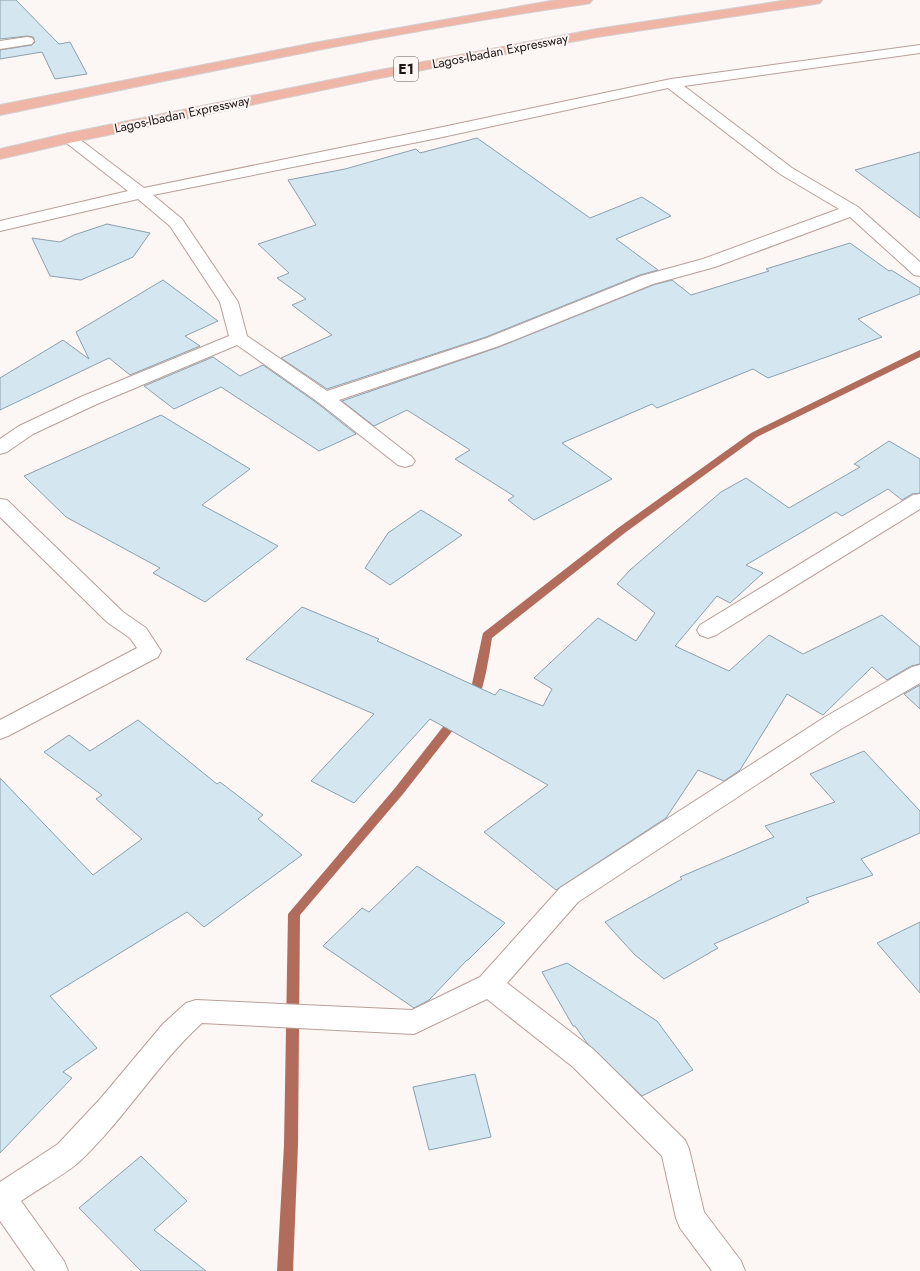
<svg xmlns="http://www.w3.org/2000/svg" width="920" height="1271" viewBox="0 0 920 1271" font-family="Jost,sans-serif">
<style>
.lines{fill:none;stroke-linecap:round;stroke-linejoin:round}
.stream{fill:#b26c5c;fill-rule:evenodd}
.building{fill:#d4e7f1;stroke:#8aa0ae}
.minor-casing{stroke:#b99f99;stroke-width:2}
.highway-casing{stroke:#d2d1d0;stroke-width:2}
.minor{fill:#fff;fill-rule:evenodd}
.highway{fill:#efb5a6;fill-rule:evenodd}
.labels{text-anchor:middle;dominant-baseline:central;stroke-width:4;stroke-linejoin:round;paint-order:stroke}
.far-street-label{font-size:13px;fill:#201715;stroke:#fcf6f5}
.shield{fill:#fcf6f5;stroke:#625a58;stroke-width:1}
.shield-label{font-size:14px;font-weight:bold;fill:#201715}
</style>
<rect width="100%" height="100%" fill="#fcf6f5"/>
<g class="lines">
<path class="stream" d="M920 350V357L757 437 626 532 492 638C490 650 484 694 476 701 473 703 470 703 467 702L465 699 470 693 483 633 618 528 751 433Z
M457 713 461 714 463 717 461 720 403 794 300 915 298 1145 293 1271H277L284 1145 288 914 395 788 453 714Z"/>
</g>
<path class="building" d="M0 0H16L59 44 70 42 87 74 55 79 42 52 0 59V50L32 45 35 42 33 37 27 36 0 39Z
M477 138 590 218 642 197 671 216 616 239 658 270 640 275 486 337 327 389 281 358 332 335 292 305 306 299 277 278 289 273 258 244 316 225 288 180 345 169 416 149 420 153Z
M920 152V218L855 170Z
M107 224 150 233 133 257 81 280 50 276 32 238 60 242 74 235Z
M850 243 889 271 891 270 920 288V294L858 319 882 337 768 378 753 369 657 408 652 404 562 443 612 479 534 520 508 500 514 496 455 459 470 450 407 410 374 426 342 401 499 347 653 285 672 280 691 295 769 271 766 269Z
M163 280 218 321 185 336 200 346 130 375 109 358 0 410V378L63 340 89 359 76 332Z
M213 357 240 376 263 365 317 403 356 434 319 451 221 387 174 409 144 386Z
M161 415 250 469 202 505 278 546 205 602 153 573 160 568 66 517 24 476Z
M889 441 920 459V493L912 494 902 500 888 489 842 516 836 512 746 565 763 573 730 603 717 596 675 646 729 671 769 635 803 654 882 615 920 647V664L911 666 887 680 872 667 823 715 787 694 740 770 724 781 698 770 666 818 556 890 484 832 548 785 430 719 354 803 311 781 374 714 246 659 302 607 379 639 377 641 495 695 500 689 543 706 552 689 534 678 598 618 636 641 655 613 617 584 630 570 721 492 746 478 789 508 860 467 854 464Z
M421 510 462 535 390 585 365 568 388 533Z
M920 685V709L904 694Z
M138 720 217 784 220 782 263 815 258 819 302 855 204 927 187 912 50 996 97 1048 63 1072 72 1078 0 1153V778L93 875 142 839 96 799 102 795 44 752 69 735 90 751Z
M864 751 920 811V833L861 859 873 875 806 898 809 902 714 944 718 948 664 979 634 954 605 922 682 879 680 877 774 837 765 826 835 802 810 774Z
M417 866 505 923 468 960H467L429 1000 414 1008 323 946 362 908 369 912Z
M920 922V993L877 943Z
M567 963 657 1021 693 1070 642 1096 587 1043 575 1026H573L542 972Z
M475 1074 491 1137 429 1150 413 1087Z
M141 1156 187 1201 154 1230 206 1271H141L79 1208Z"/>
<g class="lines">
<defs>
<path id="minor" d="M27 37 32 38 34 41 32 44 0 49V41Z
M920 45V53L684 86 792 168 858 207 920 262V276L914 275 850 217 715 267 653 284 499 346 339 400 412 457 415 461 412 465 405 467 398 465 318 402 237 345 97 404 33 434 7 452 0 454V439L19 426 83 396 229 336 220 302 170 226 138 199 0 231V221L128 191 64 141 61 138 64 135 69 133 74 135 144 188 438 128 671 79ZM668 88 780 174 839 209 703 259 641 276 487 338 327 391 247 336 238 302 182 219 153 195 438 138Z
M920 494V509L716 635 708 638 700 635 697 630 700 625 913 495Z
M0 499 7 500 123 612 146 628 161 651 158 657 8 736 0 739V720L137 648 130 638 107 622 0 517Z
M920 665V683L841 729 578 902 507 983 593 1049 685 1140 689 1149 704 1212 741 1261 745 1271H712L680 1228 676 1218 662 1156 573 1067 487 999 414 1034 202 1023C156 1065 124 1120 79 1162 64 1175 38 1189 21 1201L64 1261 68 1271H35L0 1221V1182L58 1144 101 1098 163 1024 186 1003 196 1000 412 1010 480 977 560 888 825 717 912 667Z"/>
<path id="highway" d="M556 0H592L590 3 585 4C389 32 194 75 0 115V105L314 43Z
M788 0H822L820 3 815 4 597 37 375 79 69 143 0 159V149L69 133 375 71 597 29Z"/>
</defs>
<use href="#minor" class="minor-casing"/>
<use href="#highway" class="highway-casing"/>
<use href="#minor" class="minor"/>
<use href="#highway" class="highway"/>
</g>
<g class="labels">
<g class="far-street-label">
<text transform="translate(500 51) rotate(-11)">Lagos-Ibadan Expressway</text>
<text transform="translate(182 114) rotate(-12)">Lagos-Ibadan Expressway</text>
</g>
<rect class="shield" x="394" y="57" width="24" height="24" rx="3"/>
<g class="shield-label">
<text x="406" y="69">E1</text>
</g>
</g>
</svg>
